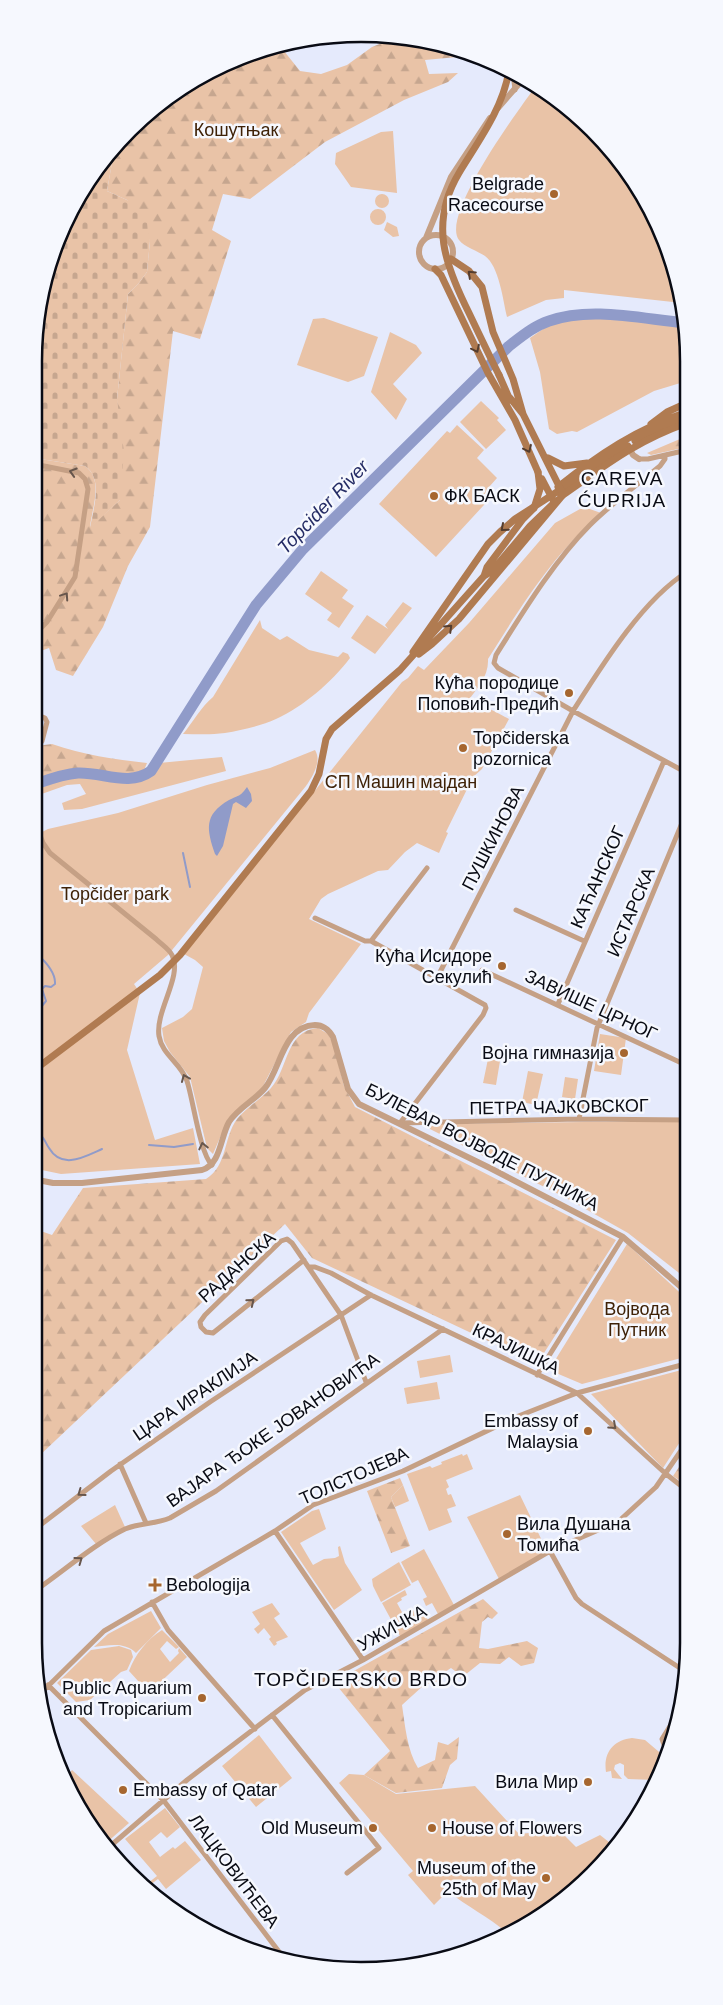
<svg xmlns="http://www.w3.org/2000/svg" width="723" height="2005" viewBox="0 0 723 2005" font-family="Helvetica,sans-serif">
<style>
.green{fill:#e9c3a7}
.forest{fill:url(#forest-firs)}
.cemetery{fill:url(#cemetery-stones)}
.water{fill:#909bc9}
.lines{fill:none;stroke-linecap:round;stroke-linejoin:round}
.stream{stroke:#909bc9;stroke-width:2}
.river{stroke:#909bc9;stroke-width:11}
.minor{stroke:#c5a085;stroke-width:5}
.tertiary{stroke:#c5a085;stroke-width:6}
.secondary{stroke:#b07b51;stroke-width:7}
.secondary-bridge{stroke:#b07b51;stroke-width:7}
.oneway{stroke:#543d2f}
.oneway2{stroke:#67564c}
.poi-dot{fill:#a6662f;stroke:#f6f8fe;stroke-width:2}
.labels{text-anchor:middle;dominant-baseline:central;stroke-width:5;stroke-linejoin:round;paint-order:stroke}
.park-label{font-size:18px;fill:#3f2207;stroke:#f6f8fe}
.poi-label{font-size:18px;fill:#090b14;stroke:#f6f8fe;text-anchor:end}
.street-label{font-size:18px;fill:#090b14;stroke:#f6f8fe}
.neighbourhood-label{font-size:19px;letter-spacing:1px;fill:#090b14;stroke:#f6f8fe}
.water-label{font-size:19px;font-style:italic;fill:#252c65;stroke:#f6f8fe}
.rim{fill:none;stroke:#090b14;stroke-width:2.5}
</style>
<defs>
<pattern id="forest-firs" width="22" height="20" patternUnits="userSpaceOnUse" patternTransform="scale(1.25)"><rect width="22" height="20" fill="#e9c3a7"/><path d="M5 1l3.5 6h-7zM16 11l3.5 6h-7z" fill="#c6a68f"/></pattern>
<pattern id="cemetery-stones" width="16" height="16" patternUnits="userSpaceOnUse" patternTransform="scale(1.25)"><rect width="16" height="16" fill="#e9c3a7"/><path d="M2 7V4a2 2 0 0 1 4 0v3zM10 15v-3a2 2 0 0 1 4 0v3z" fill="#c6a68f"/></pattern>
</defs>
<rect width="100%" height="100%" fill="#e5eafc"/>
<path class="green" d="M536 86 608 145 656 217 682 303 564 290V298L546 300 507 317C503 300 499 266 485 256 478 251 464 247 459 240 440 216 519 109 536 86Z
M393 131 397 193 351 187 335 164 336 153 381 132Z
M375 201a7 7 0 1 1 14 0a7 7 0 1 1-14 0Z
M370 217a8 8 0 1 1 16 0a8 8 0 1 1-16 0Z
M387 222 397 227 399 236 393 237 384 230Z
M324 318 378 337 364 376 348 382 297 365 313 319Z
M559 318 622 319 686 326 687 381 654 391 577 432 572 431 557 434 549 429 540 372 530 338Z
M390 332 416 345 422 353 393 384 407 399 396 420 371 392Z
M481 401 499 418 497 420 506 430 486 449 460 422Z
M457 425 484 450 477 458 497 478 489 487 495 493 436 557 379 504 447 431 450 433Z
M587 508 601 513C552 556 522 605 488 659 489 676 477 689 467 702 472 704 477 705 483 706 487 707 503 716 509 719L482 769 473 777 446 832 448 833 439 853 417 843 405 852 388 870 378 871 328 894 321 899 309 919 361 944 309 1013 306 1022 291 1032 262 1088 228 1119 213 1154 207 1148 190 1077 170 1052 164 1041 162 1028 183 1017 192 1009 203 967 195 960 184 954 402 682 408 678 418 666 424 670 469 623 555 523 580 509Z
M321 571 348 590 342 598 354 606 339 628 327 620 332 613 305 594Z
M403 602 412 608 375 654 351 638 367 615 388 629 385 625Z
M260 620 262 628 280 640 287 636 309 650 338 657 343 652 348 654 350 658C331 683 304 706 276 719 261 726 242 730 225 733 211 735 196 734 183 734 193 722 201 707 213 697Z
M315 750C322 761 313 776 306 786L168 955 134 984 140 993 127 1050 155 1140 193 1128 200 1164 61 1174 37 1169 36 835 48 829 118 813 207 785 270 768Z
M222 757 226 771 82 809 64 810 62 803 86 794 80 784 67 785 36 796V790C50 784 65 778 81 776 115 772 133 798 159 763Z
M600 1034 626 1038 621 1075 594 1071Z
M488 1059 500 1061 496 1085 483 1083Z
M528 1071 543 1074 536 1105 522 1102Z
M565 1077 578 1079 575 1099 562 1097Z
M584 1122H688V1280L628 1233 566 1198 424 1126 425 1124Z
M627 1244 689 1301V1356L582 1384 549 1370Z
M450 1355 453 1372 420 1378 417 1361Z
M689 1368V1428L663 1468 591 1394Z
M437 1382 440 1399 407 1404 404 1388Z
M462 1454 463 1456 467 1454 473 1469 446 1480 449 1487 446 1489 448 1495 451 1494 456 1506 447 1509 452 1522 429 1531 407 1474 430 1466 432 1468 442 1464 441 1462Z
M403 1485 409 1501 395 1507 391 1497Z
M520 1495 547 1551 499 1579 467 1517Z
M115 1505 125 1527 96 1544 81 1526Z
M319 1509 326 1529 300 1543 313 1565 324 1559 335 1558 339 1556 338 1547 340 1546 345 1563 362 1590 334 1610 281 1532 312 1511Z
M424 1549 454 1605 438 1614 432 1603 426 1606 423 1599 427 1597 418 1580 412 1583 401 1562Z
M399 1562 411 1585 381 1602 373 1586 372 1579Z
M405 1590 407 1595 401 1598 402 1600 397 1603 403 1614 421 1608 428 1620 400 1636 382 1603Z
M272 1603 280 1614 274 1618 288 1637 276 1642 277 1644 274 1646 269 1639 271 1637 264 1628 258 1634 254 1629 260 1624 252 1612Z
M151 1611 161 1628 136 1653C125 1642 110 1645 94 1647L108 1634Z
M162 1630 179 1647 176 1649 167 1641 160 1649 170 1662 179 1653 178 1651 179 1648 187 1657 149 1693 129 1671C135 1655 147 1639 162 1630Z
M119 1646 131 1650 133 1657 127 1670 121 1672 90 1700 76 1702 57 1683 91 1650Z
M259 1735 292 1778 256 1807 222 1766Z
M632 1738 645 1740 665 1757 655 1780 628 1779 624 1775V1765L620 1763 615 1765 614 1769 622 1779 612 1778 611 1771 606 1772C603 1752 614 1740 632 1738Z
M72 1770 129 1823 105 1844 65 1779Z
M349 1774 364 1775 396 1794 475 1786 519 1834 559 1830 576 1847 600 1835 614 1846 544 1916 507 1933C488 1916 467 1907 448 1891L434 1905 408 1875 413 1871 339 1783Z
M165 1808 180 1827 167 1838 161 1832 149 1842 160 1857 173 1847 175 1849 185 1841 201 1860 166 1889 158 1879 150 1885 148 1883 157 1876 125 1839Z"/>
<path class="forest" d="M413 39 446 45 470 55 468 56 425 60 429 74 458 73 448 82 404 100 325 142 250 199 223 194 212 230 231 241 200 339 173 331 150 527 128 566 103 627 73 676 56 670 49 648 35 653 34 458 85 466C104 479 92 508 90 527L120 500 117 399 128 294 138 284 147 272 150 241 127 200 107 191 113 157 107 156 145 115 197 78 256 51 280 46 300 71 321 74 347 65 372 47 382 43Z
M687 436V447L651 455 647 453Z
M52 744C83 755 114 759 147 763L142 775C124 777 108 771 90 770 72 769 53 775 36 780V746Z
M318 1028 328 1034 333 1043 344 1086 355 1107 616 1240 537 1364 312 1258 285 1224 39 1456 38 1230 52 1235 83 1188 206 1179C228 1165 223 1138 237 1119 247 1107 261 1099 271 1088 289 1068 285 1031 318 1028Z
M689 1452V1487L673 1476Z
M400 1478 403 1485 391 1497 410 1546 391 1553 367 1491Z
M483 1599 498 1613 492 1619 488 1617 482 1622 479 1648 488 1649 527 1641 538 1648 534 1663 521 1666 509 1657 500 1664 480 1663 460 1679 459 1674 451 1668 445 1672 437 1682 424 1685 402 1705C405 1725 407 1750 418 1768L435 1760 438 1742 448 1745 459 1737 457 1759 450 1765 442 1788 396 1793 364 1775 390 1751 334 1682Z"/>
<path class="cemetery" d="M107 156 113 157 107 191 127 200 140 212 147 222 150 241 147 272 138 284 128 294 117 399 124 452 120 500 90 528C93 509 104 479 85 466L34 458V362L45 277 67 217 101 162Z"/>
<path class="water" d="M247 787 251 794 252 801 246 808 236 802 233 804 223 846 217 856 215 854C207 830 203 815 229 800 239 795 240 797 247 787Z"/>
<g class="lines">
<path class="stream" d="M183 853 190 887
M36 953C45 961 56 972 55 984L51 987 45 986 42 989 46 1001 37 1012
M37 1133C45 1137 44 1141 49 1148 62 1170 84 1157 102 1149
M149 1145 174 1147 193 1144"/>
<path class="river" d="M36 784C50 779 63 774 78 773 103 772 129 787 151 771L256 605 303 549 509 346C522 336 534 326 549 321 591 306 642 319 686 323"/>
<path class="minor" d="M513 73 515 90
M665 455V459L660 466C637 485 611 504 590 525 554 561 523 612 496 655L494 663 498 668 573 711 687 773
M639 459H648L687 450
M34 464 79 473 85 479 88 489 75 577 47 622 35 634
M35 714 45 718 47 722 42 741 36 749
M36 825 43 843 50 853 156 939C161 944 169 949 172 955 183 976 155 1011 159 1036 162 1055 181 1063 187 1081 193 1099 200 1154 212 1165
M516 910 584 941
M315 918 365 941H371L485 1005 486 1008 483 1015 400 1123
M371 941 427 868
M482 970 688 1066
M437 978 573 711C601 667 642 600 687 572
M558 1004 664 761
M579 1119 597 1028 687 811
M400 1123 579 1119 688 1120
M304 1260 213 1333 206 1332 201 1327 200 1322 205 1315 281 1241 287 1239 292 1243 341 1315 366 1382
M309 1267H315L331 1273 371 1295 577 1393 666 1474 689 1492
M537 1375 623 1237
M120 1464 146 1523
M39 1526 111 1471 210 1402 371 1295
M275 1531 363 1660
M550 1551 576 1598 582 1604 686 1672
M39 1588C66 1569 96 1543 125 1529 140 1523 156 1524 170 1518L216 1491 443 1329
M152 1602 168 1630 255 1729
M48 1685 164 1801 283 1957
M40 1694 104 1631 275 1531 313 1505 403 1471 516 1417 577 1393 689 1363
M272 1715 379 1848 347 1873
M669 1749 664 1745 662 1739 680 1710
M108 1848 187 1780 305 1690 363 1660 550 1551 619 1521 656 1487 689 1439
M420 1958 425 1962"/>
<path class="tertiary" d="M498 108 525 77
M419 252a17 17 0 1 1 34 0a17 17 0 1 1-34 0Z
M426 238 451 177 490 118
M628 446 633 455 639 459
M38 1180 53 1183H82L202 1170C221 1164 220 1138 229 1122 238 1108 255 1100 265 1088 281 1068 283 1026 315 1025 324 1025 329 1030 333 1037L348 1089 359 1104 490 1168 623 1237 688 1293"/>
<path class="secondary" d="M451 259 469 271 482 287 493 332 513 379 523 414
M435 269 441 275 488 373 515 420 538 472
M499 375 510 400
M510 398 523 414 559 486
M651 424 667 412 687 403
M635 441 687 417
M548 458 564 466 587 463
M558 487C598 455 638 428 687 412
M484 576 492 571 530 526 556 501
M413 652 488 544 500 532 515 519 628 446
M419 654 432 644 459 619 567 490
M37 1068 160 975 180 955 311 791 319 774 326 739 332 729 400 670 484 576 487 567 523 519 534 508"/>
<path class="secondary-bridge" d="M499 375C489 355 479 334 469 313 445 265 429 223 459 173 479 140 502 110 509 71
M542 479 554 502
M559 486 563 495C606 465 636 441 687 423
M534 508 540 489 538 472"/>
</g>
<defs><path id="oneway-chevron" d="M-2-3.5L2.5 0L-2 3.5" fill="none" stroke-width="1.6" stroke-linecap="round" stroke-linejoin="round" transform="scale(1.25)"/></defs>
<g class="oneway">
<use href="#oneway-chevron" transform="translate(471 274) rotate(-137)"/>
<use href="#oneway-chevron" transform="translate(476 349) rotate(64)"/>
<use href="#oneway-chevron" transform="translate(528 449) rotate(65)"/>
<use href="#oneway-chevron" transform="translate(504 528) rotate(139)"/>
<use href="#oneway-chevron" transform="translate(449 628) rotate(-44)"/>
</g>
<g class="oneway2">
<use href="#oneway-chevron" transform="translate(73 472) rotate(-163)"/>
<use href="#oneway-chevron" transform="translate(65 596) rotate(-56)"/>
<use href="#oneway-chevron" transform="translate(185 1078) rotate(-113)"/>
<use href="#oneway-chevron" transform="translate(203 1146) rotate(-103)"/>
<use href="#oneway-chevron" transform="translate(251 1302) rotate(-39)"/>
<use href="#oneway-chevron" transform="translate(613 1426) rotate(42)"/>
<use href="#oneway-chevron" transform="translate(81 1493) rotate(144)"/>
<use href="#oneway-chevron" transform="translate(79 1560) rotate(-36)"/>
</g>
<g class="poi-dot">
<circle cx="554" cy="194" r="5"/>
<circle cx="434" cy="496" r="5"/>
<circle cx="569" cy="693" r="5"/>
<circle cx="463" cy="748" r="5"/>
<circle cx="502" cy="966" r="5"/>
<circle cx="624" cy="1053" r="5"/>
<circle cx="588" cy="1431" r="5"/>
<circle cx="507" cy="1534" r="5"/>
<path d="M152.5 1577.5h5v5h5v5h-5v5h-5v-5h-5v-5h5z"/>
<circle cx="202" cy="1698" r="5"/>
<circle cx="588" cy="1782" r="5"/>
<circle cx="123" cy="1790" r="5"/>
<circle cx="373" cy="1828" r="5"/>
<circle cx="432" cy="1828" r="5"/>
<circle cx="546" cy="1878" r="5"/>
</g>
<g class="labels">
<g class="park-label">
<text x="236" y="130">Кошутњак</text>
<text x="401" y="782">СП Машин мајдан</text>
<text x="115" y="894">Topčider park</text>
<text x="637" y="1309">Војвода<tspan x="637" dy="21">Путник</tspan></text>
</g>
<g class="poi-label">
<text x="544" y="184">Belgrade<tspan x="544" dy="21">Racecourse</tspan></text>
<text x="444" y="496" text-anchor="start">ФК БАСК</text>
<text x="559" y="683">Кућа породице<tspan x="559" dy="21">Поповић-Предић</tspan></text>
<text x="473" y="738" text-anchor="start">Topčiderska<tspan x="473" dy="21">pozornica</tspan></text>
<text x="492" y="956">Кућа Исидоре<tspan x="492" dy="21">Секулић</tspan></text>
<text x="614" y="1053">Војна гимназија</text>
<text x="578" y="1421">Embassy of<tspan x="578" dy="21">Malaysia</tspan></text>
<text x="517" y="1524" text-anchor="start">Вила Душана<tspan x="517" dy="21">Томића</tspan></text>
<text x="166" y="1585" text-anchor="start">Bebologija</text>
<text x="192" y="1688">Public Aquarium<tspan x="192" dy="21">and Tropicarium</tspan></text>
<text x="578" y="1782">Вила Мир</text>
<text x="133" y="1790" text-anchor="start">Embassy of Qatar</text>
<text x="363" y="1828">Old Museum</text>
<text x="442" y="1828" text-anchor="start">House of Flowers</text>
<text x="536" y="1868">Museum of the<tspan x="536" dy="21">25th of May</tspan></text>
</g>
<g class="street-label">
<text transform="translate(493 838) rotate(-63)">ПУШКИНОВА</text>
<text transform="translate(598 877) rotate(-66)">КАЋАНСКОГ</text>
<text transform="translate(631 912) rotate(-67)">ИСТАРСКА</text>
<text transform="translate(591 1005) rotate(25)">ЗАВИШЕ ЦРНОГ</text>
<text transform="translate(559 1107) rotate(-1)">ПЕТРА ЧАЈКОВСКОГ</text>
<text transform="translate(482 1147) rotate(27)">БУЛЕВАР ВОЈВОДЕ ПУТНИКА</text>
<text transform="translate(237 1267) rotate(-42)">РАДАНСКА</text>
<text transform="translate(516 1349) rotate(26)">КРАЈИШКА</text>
<text transform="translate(195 1396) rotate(-34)">ЦАРА ИРАКЛИЈА</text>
<text transform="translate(273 1430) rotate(-35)">ВАЈАРА ЂОКЕ ЈОВАНОВИЋА</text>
<text transform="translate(354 1476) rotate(-24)">ТОЛСТОЈЕВА</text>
<text transform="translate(392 1628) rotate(-29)">УЖИЧКА</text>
<text transform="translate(234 1871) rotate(53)">ЛАЦКОВИЋЕВА</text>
</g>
<g class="neighbourhood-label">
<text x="622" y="478">CAREVA<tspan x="622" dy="22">ĆUPRIJA</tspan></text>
<text x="361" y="1679">TOPČIDERSKO BRDO</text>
</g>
<g class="water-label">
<text transform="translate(323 507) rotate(-46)">Topcider River</text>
</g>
</g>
<path d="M0 0H723V2005H0ZM361 42H361A319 319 0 0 1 680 361V1643A319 319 0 0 1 361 1962H361A319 319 0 0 1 42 1643V361A319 319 0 0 1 361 42Z" fill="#f6f8fe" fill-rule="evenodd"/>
<path class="rim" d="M361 42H361A319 319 0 0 1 680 361V1643A319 319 0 0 1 361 1962H361A319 319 0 0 1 42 1643V361A319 319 0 0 1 361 42Z"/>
</svg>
